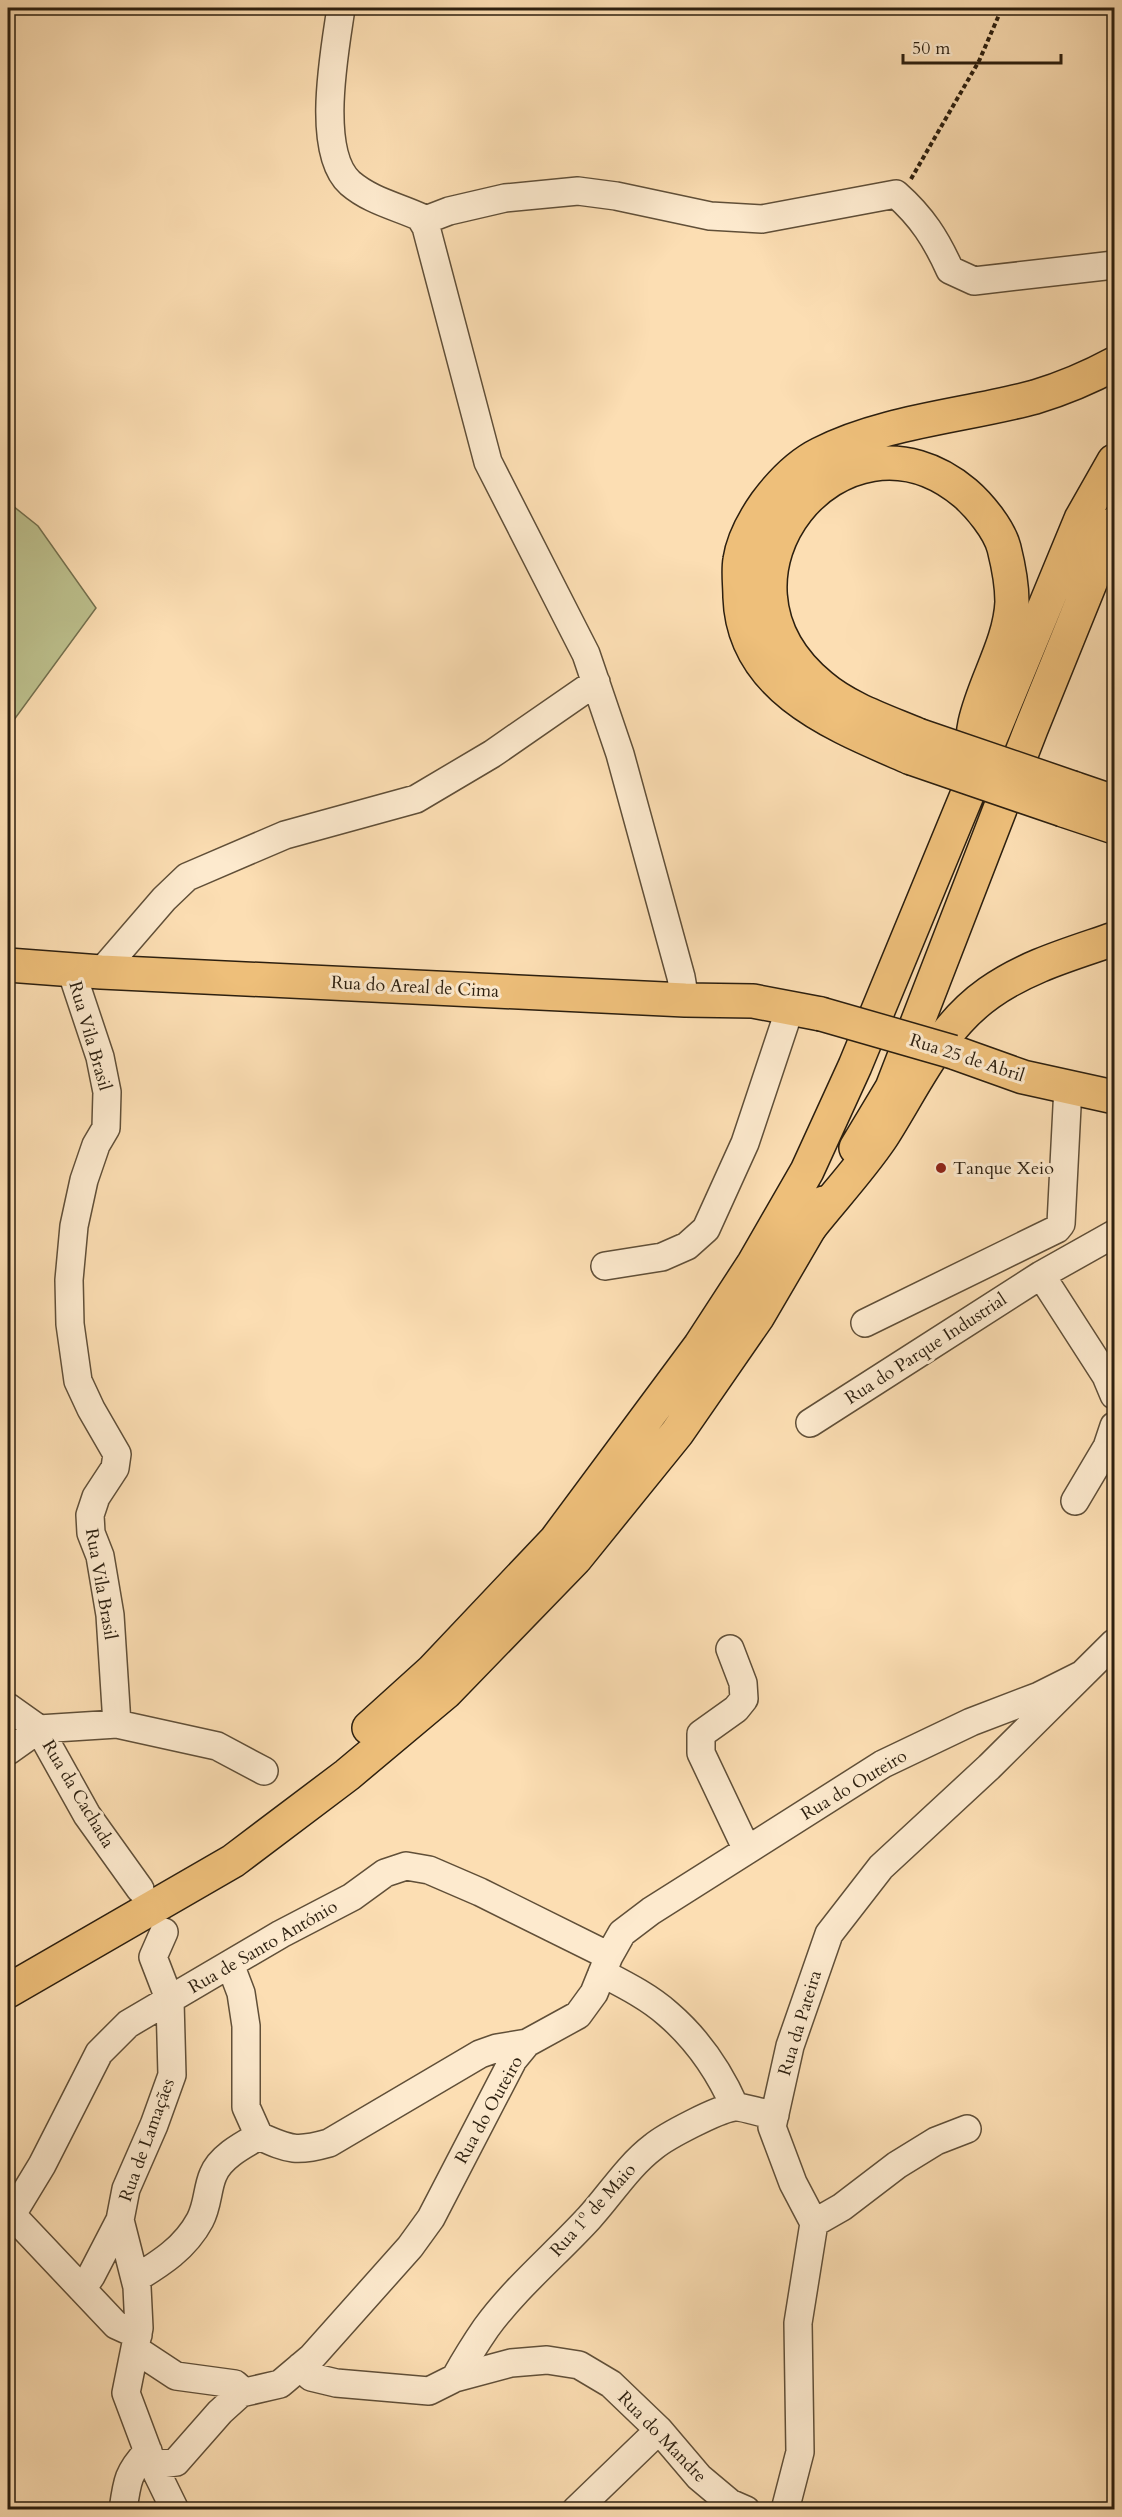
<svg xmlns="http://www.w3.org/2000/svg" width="1122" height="2517" viewBox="0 0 1122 2517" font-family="Cardo,serif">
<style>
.green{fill:#bdc18e;stroke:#74704e;stroke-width:1.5}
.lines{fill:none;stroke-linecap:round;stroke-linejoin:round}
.minor-casing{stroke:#604f38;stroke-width:30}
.major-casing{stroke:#2c1f0f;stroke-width:36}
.highway-casing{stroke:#2c1f0f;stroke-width:36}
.path{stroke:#2c1f0f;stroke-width:4;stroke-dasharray:4.5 3;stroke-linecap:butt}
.minor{stroke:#fdeace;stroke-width:27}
.major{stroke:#eebf7a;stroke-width:33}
.highway{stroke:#eebf7a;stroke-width:33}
.major-bridge-casing{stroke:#2c1f0f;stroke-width:36;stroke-linecap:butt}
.highway-bridge-casing{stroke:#2c1f0f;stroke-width:36;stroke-linecap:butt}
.major-bridge{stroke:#eebf7a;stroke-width:33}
.highway-bridge{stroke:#eebf7a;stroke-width:33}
.poi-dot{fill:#8f2418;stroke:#fdeace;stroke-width:2}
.labels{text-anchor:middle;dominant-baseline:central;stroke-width:6;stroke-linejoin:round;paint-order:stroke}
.street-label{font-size:18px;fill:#2c1f0f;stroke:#fdeace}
.poi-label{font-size:18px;fill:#2c1f0f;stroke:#fdeace;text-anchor:start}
</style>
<rect width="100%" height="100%" fill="#fcdeb3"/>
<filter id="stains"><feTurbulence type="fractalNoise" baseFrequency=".00333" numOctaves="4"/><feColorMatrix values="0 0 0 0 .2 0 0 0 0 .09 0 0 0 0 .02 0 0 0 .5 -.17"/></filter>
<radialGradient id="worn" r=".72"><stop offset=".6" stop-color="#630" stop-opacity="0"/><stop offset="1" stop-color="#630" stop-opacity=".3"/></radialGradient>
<path class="green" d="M8 502 38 526 96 608 8 728Z"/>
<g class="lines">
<defs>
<path id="minor" d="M341 8C335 50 315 151 350 183 371 201 396 206 420 217L426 227 488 462 586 654 620 754 681 977 685 1000
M423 221 449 211 505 198 578 191 616 196 710 216 762 219 896 194C922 217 936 239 950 270L974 281 1114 265
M71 970 100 1057 107 1092 106 1128 96 1145 84 1180 74 1226 69 1280 70 1324 78 1381 91 1409 117 1454 115 1468 96 1497 90 1515 91 1533 100 1556 110 1615 117 1724
M101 972 164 899 187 877 285 835 416 799 492 754 596 682
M605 1266 662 1257 687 1246 706 1229 745 1143 790 1008
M1041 1275 1106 1376 1114 1395
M865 1323 1057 1229 1061 1224 1068 1087
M810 1423 1041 1275 1114 1234
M1075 1501 1107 1447 1114 1426
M730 1649 743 1683 744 1699 736 1709 701 1734V1753L747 1850
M8 1707 39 1729 87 1815 140 1889
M8 1751 39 1729 117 1724 217 1746 264 1771
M164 1932 153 1957 170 2001 172 2075 154 2125 126 2189 120 2220 137 2287 139 2328 126 2393 153 2465 175 2510
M230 1964 241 1993 246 2026V2107L259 2136C290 2150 297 2152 329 2143L480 2054 497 2048 527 2043
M602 1973C625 1985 649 1997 668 2014 697 2039 720 2073 735 2107
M12 2215 116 2325 138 2335
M8 2221 42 2165 99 2053 128 2024 281 1934 352 1897 385 1873 406 1866 429 1870 480 1892 609 1956
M814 2223 842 2207 897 2165 936 2141 967 2129
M135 2279C161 2263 185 2248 200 2220 208 2205 207 2189 213 2175 220 2157 243 2145 259 2136
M82 2289 91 2276 120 2220
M135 2349 176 2376 235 2384 244 2392
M300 2367 311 2377 336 2383 429 2391 455 2378 511 2363 547 2360 579 2365 611 2384 659 2430 699 2477 730 2503 746 2510
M455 2378C464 2362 475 2344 486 2328 515 2288 555 2255 589 2218 610 2195 628 2166 653 2147 666 2136 718 2109 734 2107 742 2106 763 2114 775 2115
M153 2465 176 2462 220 2412 241 2393 280 2384 312 2357 410 2247 431 2218 513 2060 527 2043 578 2015 594 1993 609 1956 622 1933 651 1911 883 1764 971 1722 1039 1696 1081 1675
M123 2510C127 2481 128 2472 148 2451
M576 2510 659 2430
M785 2510 800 2452 798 2323 814 2223 793 2183 772 2127 790 2046 829 1934 881 1867 989 1767 1114 1643"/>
<path id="major" d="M8 965 101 972 685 1000 753 1001 821 1014
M953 1052 1023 1077 1114 1097
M856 1148 892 1088 1031 729 1114 524
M369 1728 432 1671 556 1540 700 1346 754 1263 807 1171 855 1066 1081 519 1114 461
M8 1991 233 1861 347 1775 446 1692 575 1559 677 1433 758 1316 824 1203"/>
<path id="highway" d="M918 735C885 721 848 709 821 686 688 577 843 390 965 493 979 505 999 529 1004 548 1008 564 1012 586 1012 602 1010 644 984 682 975 723 971 742 971 763 969 782
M911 758C838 726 743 691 740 597 740 585 738 571 740 560 743 540 754 520 766 503 780 484 798 465 820 454 885 421 964 416 1035 397 1061 389 1090 377 1114 364
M1073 788 1114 802
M1063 810 1114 827
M810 1227C833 1198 860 1169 881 1138 914 1087 938 1029 989 993 1027 966 1071 954 1114 939"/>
</defs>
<use href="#minor" class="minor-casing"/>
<use href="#major" class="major-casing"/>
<use href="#highway" class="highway-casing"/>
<path class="path" d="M911 179 979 61 1002 8"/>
<use href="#minor" class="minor"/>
<use href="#major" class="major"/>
<use href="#highway" class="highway"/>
<defs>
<path id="major-bridge" d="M821 1014 953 1052"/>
<path id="highway-bridge" d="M918 735 1073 788
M911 758 1063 810"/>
</defs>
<use href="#major-bridge" class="major-bridge-casing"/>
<use href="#highway-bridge" class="highway-bridge-casing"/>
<use href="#major-bridge" class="major-bridge"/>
<use href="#highway-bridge" class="highway-bridge"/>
</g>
<circle class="poi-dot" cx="941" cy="1168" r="6"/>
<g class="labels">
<g class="street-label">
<text transform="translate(415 987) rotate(3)">Rua do Areal de Cima</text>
<text transform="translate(90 1036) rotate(74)">Rua Vila Brasil</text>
<text transform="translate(967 1058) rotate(18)">Rua 25 de Abril</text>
<text transform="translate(926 1349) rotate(-33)">Rua do Parque Industrial</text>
<text transform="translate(101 1584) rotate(80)">Rua Vila Brasil</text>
<text transform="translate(854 1785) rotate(-31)">Rua do Outeiro</text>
<text transform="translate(78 1794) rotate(59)">Rua da Cachada</text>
<text transform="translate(263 1947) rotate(-30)">Rua de Santo António</text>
<text transform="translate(800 2023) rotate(-73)">Rua da Pateira</text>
<text transform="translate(489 2110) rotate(-61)">Rua do Outeiro</text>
<text transform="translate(147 2140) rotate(-70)">Rua de Lamaçães</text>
<text transform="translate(593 2210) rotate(-48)">Rua 1º de Maio</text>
<text transform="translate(662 2437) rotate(46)">Rua do Mandre</text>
</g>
<g class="poi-label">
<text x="953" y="1168">Tanque Xeio</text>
</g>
</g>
<rect width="1122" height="2517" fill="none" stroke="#fcdeb3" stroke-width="30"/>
<rect x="9" y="9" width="1104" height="2499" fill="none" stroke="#2c1f0f" stroke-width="3"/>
<rect x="15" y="15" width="1092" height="2487" fill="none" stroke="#2c1f0f" stroke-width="1.5"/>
<path d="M903 54v9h158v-9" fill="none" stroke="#2c1f0f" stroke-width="3"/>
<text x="912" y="54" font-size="18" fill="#2c1f0f" stroke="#fdeace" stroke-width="4.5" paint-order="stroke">50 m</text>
<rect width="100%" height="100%" filter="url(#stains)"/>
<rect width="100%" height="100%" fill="url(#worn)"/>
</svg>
